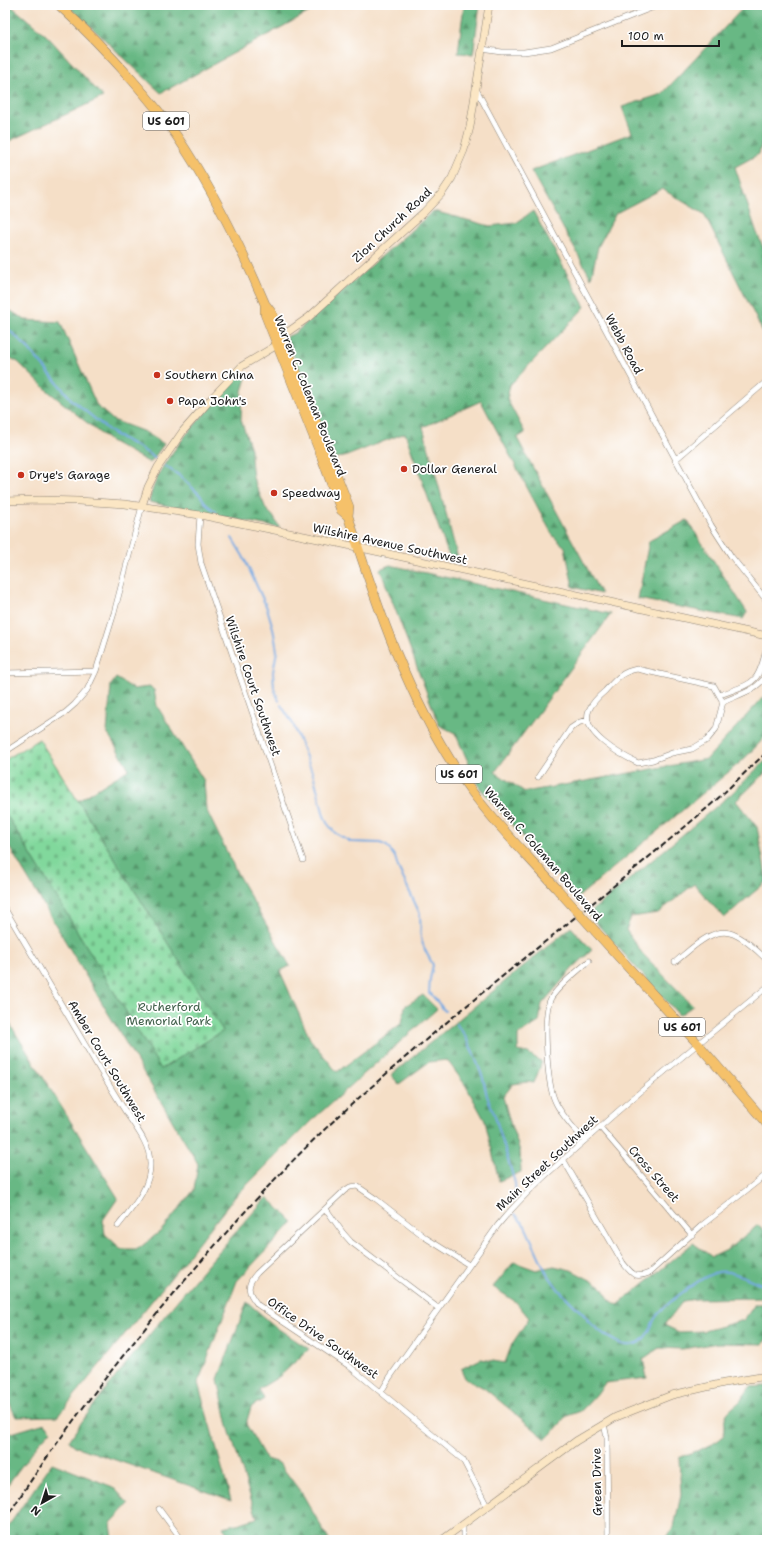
<svg xmlns="http://www.w3.org/2000/svg" width="772" height="1545" viewBox="0 0 772 1545" font-family="'Shantell Sans',sans-serif">
<style>
.forest{fill:url(#forest-firs);stroke:#426a50}
.cemetery{fill:url(#cemetery-stones);stroke:#4e7a5c}
.lines{fill:none;stroke-linecap:round;stroke-linejoin:round}
.stream{stroke:#75a9e2;stroke-width:2}
.street-casing{stroke:#887e72;stroke-width:6}
.secondary-casing{stroke:#887e72;stroke-width:8}
.highway-casing{stroke:#887e72;stroke-width:10}
.street{stroke:#fff;stroke-width:5}
.secondary{stroke:#fbe6c4;stroke-width:7}
.highway{stroke:#f5c16b;stroke-width:9}
.rail{stroke:#1c1c1c;stroke-width:2;stroke-dasharray:6 3;stroke-linecap:butt}
.highway-bridge-casing{stroke:#887e72;stroke-width:10;stroke-linecap:butt}
.highway-bridge{stroke:#f5c16b;stroke-width:9}
.poi-dot{fill:#c8321e;stroke:#fff;stroke-width:1.5}
.labels{text-anchor:middle;dominant-baseline:central;stroke-width:3.5;stroke-linejoin:round;paint-order:stroke}
.shield{fill:#fff;stroke:#606060;stroke-width:1}
.shield-label{font-size:11px;font-weight:bold;fill:#1c1c1c}
.street-label{font-size:12px;fill:#1c1c1c;stroke:#fff}
.poi-label{font-size:12px;fill:#1c1c1c;stroke:#fff;text-anchor:start}
.park-label{font-size:12px;fill:#3f5e49;stroke:#fff}
</style>
<defs>
<pattern id="forest-firs" width="22" height="20" patternUnits="userSpaceOnUse"><rect width="22" height="20" fill="#68b884"/><path d="M5 1l3.5 6h-7zM16 11l3.5 6h-7z" fill="#55956b"/></pattern>
<pattern id="cemetery-stones" width="16" height="16" patternUnits="userSpaceOnUse"><rect width="16" height="16" fill="#81d89c"/><path d="M2 7V4a2 2 0 0 1 4 0v3zM10 15v-3a2 2 0 0 1 4 0v3z" fill="#6fb986"/></pattern>
</defs>
<rect width="100%" height="100%" fill="#fff"/>
<filter id="ink" filterUnits="userSpaceOnUse"><feTurbulence type="fractalNoise" baseFrequency=".025" numOctaves="2"/><feDisplacementMap in="SourceGraphic" scale="8" xChannelSelector="R" yChannelSelector="G"/><feConvolveMatrix kernelMatrix="1 2 1 2 8 2 1 2 1" color-interpolation-filters="sRGB"/></filter>
<filter id="wash" filterUnits="userSpaceOnUse"><feTurbulence type="fractalNoise" baseFrequency=".012" numOctaves="4" result="noise"/><feDisplacementMap in="SourceGraphic" scale="16" xChannelSelector="R" yChannelSelector="G"/><feGaussianBlur stdDeviation="0.9" result="paint"/><feColorMatrix in="noise" values="0 0 0 0 0 0 0 0 0 0 0 0 0 0 0 0 0 1.4 0 .05"/><feComposite in="paint" operator="in"/></filter>
<g filter="url(#wash)">
<rect width="100%" height="100%" fill="#f5dfc7"/>
<path class="forest" d="M5 5H10L47 36 103 97 5 143Z
M66 5H327L313 10 161 93 88 24Z
M464 5H480L473 54 458 53Z
M746 5H767V125H766L759 154 735 167 757 233 767 256V340L704 214 662 189 616 213 598 247 591 278 531 171 632 133 622 107 662 94Z
M433 211 490 226 516 223 533 211 585 307 510 385 507 399 525 433 517 438 601 594 573 587 565 547 553 536 481 401 423 427 459 562H451L405 433 344 457 335 458 286 337 295 333Z
M5 307 25 320 60 322 97 406 113 420 145 432 164 444 150 463 107 439 48 391 18 362 5 355Z
M241 374 246 378 242 391 241 420 251 449V459L253 478 266 509 273 516 280 528 149 502C152 490 156 478 162 468 184 433 214 404 241 374Z
M687 520 747 612 743 619 638 599 649 541Z
M390 565 611 614 495 772 525 792 707 759 767 693V735L743 760 577 898 480 788 455 733 439 725 380 569Z
M116 678 134 689 149 687 154 690 157 706 204 781 206 809 238 875 290 966 280 971 310 1039 337 1072 402 1023 405 1006 423 995 437 1009 311 1121 234 1198 173 1275 58 1416 16 1417 5 1394V1016L118 1198 103 1220 105 1234 121 1249H138L161 1231 194 1190 198 1164 5 840V812L161 1069 223 1031 78 801 129 769 107 732 111 685Z
M767 759V771L736 801 757 827 767 881 724 918 694 884 658 913 631 917 626 930 642 953 693 1006 679 1015 588 914 731 794Z
M571 927 592 950 572 969 542 1004 539 1022 518 1035V1051L528 1053 542 1062 534 1083 527 1082 513 1084 503 1097 510 1122 520 1151 521 1172 499 1181 485 1121 466 1086 447 1060 429 1062 399 1084 391 1075Z
M267 1197 293 1222 237 1281 198 1383 231 1500 75 1446 69 1441C90 1408 114 1379 138 1349 179 1297 223 1246 267 1197Z
M758 1225 767 1232V1298L696 1299 683 1301 664 1325 679 1332 704 1331 744 1320 755 1304H767V1338L763 1344 719 1343 682 1349 659 1348 643 1359 647 1378 605 1383 596 1395 581 1411 567 1416 553 1432 546 1439 484 1388 465 1378 461 1369 481 1359 505 1363 512 1344 529 1318 516 1302 493 1287 514 1262 536 1270 554 1266 571 1270 600 1285 610 1300 618 1305 693 1243 712 1257 727 1250Z
M247 1302 277 1328 309 1349 280 1376 259 1389 264 1399 251 1407 246 1424 266 1459 279 1463 303 1495 329 1540H232L223 1527 237 1524 257 1518 228 1426 218 1379Z
M767 1386V1540H665L674 1527 681 1495 679 1458C691 1452 712 1447 721 1438 727 1432 724 1426 725 1418 727 1410 736 1406 741 1400 744 1396 747 1391 750 1387Z
M45 1423 51 1430 38 1444 5 1488V1435Z
M52 1463 113 1487 129 1504 111 1523 113 1540H5V1531Z"/>
<path class="cemetery" d="M39 739 223 1031 161 1069 5 812V760Z"/>
<g class="lines">
<path class="stream" d="M5 326 28 348 72 400 112 433 140 448 156 459
M165 466 180 476 200 495 207 505 216 512
M232 538 243 556 267 608 273 628 277 651 273 672 274 688 279 701
M281 705 293 724 300 742 314 777 324 816 327 823 335 833 351 842 380 843 387 846 395 857 398 867 420 914 421 939 425 950 433 965 430 979 429 993 431 994 445 1011
M456 1024 464 1034 473 1052 483 1078 487 1096 495 1116 515 1183 516 1196
M515 1214 525 1226 546 1272 559 1290 588 1319 587 1320 590 1323C606 1336 631 1360 648 1333 651 1328 653 1321 656 1317 665 1304 703 1275 718 1272 732 1269 754 1282 767 1286"/>
</g>
</g>
<g filter="url(#ink)">
<g class="lines">
<defs>
<path id="street" d="M482 49 502 52H524L551 48 659 5
M476 89 711 525 731 556 767 601
M675 460 767 381
M200 515 198 544 201 563 303 860
M637 669 714 686 723 702 716 729 707 740 692 749 672 753 653 760 638 763C623 756 579 733 589 710 592 703 599 696 605 691 616 679 621 672 637 669Z
M5 673 96 671
M720 695C755 682 758 685 767 646
M723 702C740 694 757 691 767 674
M5 752 66 712 75 704 87 690 96 671 114 613 142 506
M538 777 571 728 580 722 588 720
M5 909C36 961 66 1013 97 1065 107 1082 117 1098 127 1114 137 1129 150 1145 150 1163 151 1188 132 1208 118 1226
M675 962C689 951 713 925 733 934 746 939 757 951 767 960
M600 1127 692 1235
M584 1140C574 1128 561 1115 555 1101 547 1084 542 1013 551 998 560 984 577 972 589 961
M563 1159 623 1263C632 1274 635 1279 649 1273L701 1226 767 1174
M326 1209 343 1233 351 1242 438 1308
M469 1265 426 1238 376 1199 357 1186 350 1187 344 1191 257 1273C246 1285 247 1292 258 1305L349 1366 463 1460 487 1506
M381 1392 390 1377 498 1225C525 1192 558 1164 590 1136 647 1084 708 1036 767 987
M604 1424 607 1438 608 1540
M159 1509 182 1540
M463 1540V1524"/>
<path id="secondary" d="M282 336 309 317 424 212 442 193 452 178 464 150 470 127 489 5
M5 501 39 500 78 501 125 504 200 515 338 543 767 636
M142 506 148 487 158 467 183 431 212 398 242 366 277 345
M442 1540 576 1441 616 1417 672 1395 724 1383 767 1376"/>
<path id="highway" d="M59 5C85 29 109 54 133 81 148 98 163 116 176 135 212 188 240 245 265 304L271 312 282 336 349 507 348 516C377 607 408 699 462 778 490 819 526 854 559 891
M265 305V314L321 455 341 510 348 516
M596 932 698 1044 767 1124"/>
</defs>
<use href="#street" class="street-casing"/>
<use href="#secondary" class="secondary-casing"/>
<use href="#highway" class="highway-casing"/>
<use href="#street" class="street"/>
<use href="#secondary" class="secondary"/>
<use href="#highway" class="highway"/>
<path class="rail" d="M5 1520C56 1440 114 1365 175 1292 226 1232 280 1170 339 1116 457 1008 586 912 707 808 728 790 747 770 767 752"/>
<defs>
<path id="highway-bridge" d="M559 891 596 932"/>
</defs>
<use href="#highway-bridge" class="highway-bridge-casing"/>
<use href="#highway-bridge" class="highway-bridge"/>
</g>
</g>
<g class="poi-dot">
<circle cx="157" cy="375" r="4"/>
<circle cx="170" cy="401" r="4"/>
<circle cx="404" cy="469" r="4"/>
<circle cx="21" cy="475" r="4"/>
<circle cx="274" cy="493" r="4"/>
</g>
<g class="labels">
<g class="shield">
<rect x="143" y="112" width="46" height="18" rx="3"/>
<rect x="436" y="765" width="46" height="18" rx="3"/>
<rect x="659" y="1018" width="46" height="18" rx="3"/>
</g>
<g class="shield-label">
<text x="166" y="121">US 601</text>
<text x="459" y="774">US 601</text>
<text x="682" y="1027">US 601</text>
</g>
<g class="street-label">
<text transform="translate(392 225) rotate(-43)">Zion Church Road</text>
<text transform="translate(624 344) rotate(62)">Webb Road</text>
<text transform="translate(310 396) rotate(68)">Warren C. Coleman Boulevard</text>
<text transform="translate(390 544) rotate(12)">Wilshire Avenue Southwest</text>
<text transform="translate(253 686) rotate(71)">Wilshire Court Southwest</text>
<text transform="translate(543 854) rotate(49)">Warren C. Coleman Boulevard</text>
<text transform="translate(107 1061) rotate(59)">Amber Court Southwest</text>
<text transform="translate(547 1163) rotate(-43)">Main Street Southwest</text>
<text transform="translate(654 1174) rotate(49)">Cross Street</text>
<text transform="translate(323 1338) rotate(35)">Office Drive Southwest</text>
<text transform="translate(597 1482) rotate(-91)">Green Drive</text>
</g>
<g class="poi-label">
<text x="165" y="375">Southern China</text>
<text x="178" y="401">Papa John's</text>
<text x="412" y="469">Dollar General</text>
<text x="29" y="475">Drye's Garage</text>
<text x="282" y="493">Speedway</text>
</g>
<g class="park-label">
<text x="169" y="1007">Rutherford<tspan x="169" dy="14">Memorial Park</tspan></text>
</g>
</g>
<rect width="772" height="1545" fill="none" stroke="#fff" stroke-width="20"/>
<g transform="translate(42 1503) rotate(219)" stroke="#ffffff" stroke-width="3" paint-order="stroke">
<path d="M0-3L7 15L0 10L-7 15Z" fill="#1c1c1c"/>
<text y="-6" font-size="11" font-weight="bold" text-anchor="middle" fill="#1c1c1c">N</text>
</g>
<path d="M622 40v6h97v-6" fill="none" stroke="#1c1c1c" stroke-width="2"/>
<text x="628" y="40" font-size="12" fill="#1c1c1c" stroke="#ffffff" stroke-width="3" paint-order="stroke">100 m</text>
</svg>
